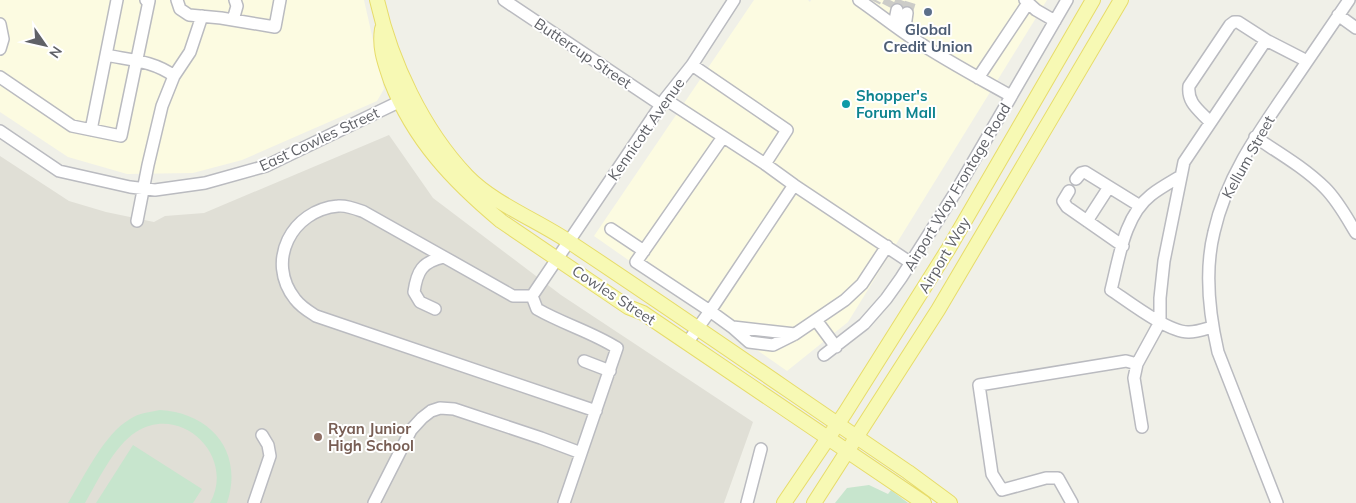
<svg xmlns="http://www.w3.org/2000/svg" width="1356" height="503" viewBox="0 0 1356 503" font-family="Mulish,sans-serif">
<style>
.commercial{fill:#fcfbe1}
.education{fill:#e0dfd6}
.green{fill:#c7e5cd}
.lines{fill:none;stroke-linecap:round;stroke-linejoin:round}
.minor-tunnel{stroke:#ccccc8;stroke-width:11;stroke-dasharray:11 5.5;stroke-linecap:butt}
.minor-casing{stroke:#babbc0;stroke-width:14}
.major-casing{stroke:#e7dc6a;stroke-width:16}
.minor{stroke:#fff;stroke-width:11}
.major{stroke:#f7f9b4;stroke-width:14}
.service-dot{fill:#5c6f8a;stroke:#fff;stroke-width:2}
.culture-dot{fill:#0f9aa8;stroke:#fff;stroke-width:2}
.education-dot{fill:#8d6e63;stroke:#fff;stroke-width:2}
.labels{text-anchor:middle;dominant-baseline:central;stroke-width:4;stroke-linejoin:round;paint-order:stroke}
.service-label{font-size:15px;font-weight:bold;fill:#4e5e75;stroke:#fff}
.street-label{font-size:15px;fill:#5f6167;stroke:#fff}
.culture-label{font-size:15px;font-weight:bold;fill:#0d838f;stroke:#fff;text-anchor:start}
.education-label{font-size:15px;font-weight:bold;fill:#785e54;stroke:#fff;text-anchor:start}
</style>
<rect width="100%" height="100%" fill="#f0f0e8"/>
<path class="commercial" d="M0 0H364L384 89 377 101 242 160 193 173 127 174 68 157 0 112Z
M754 0H808L810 2 811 0H1047L848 322 787 371 594 236Z"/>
<path class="education" d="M389 135 433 198 561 295 753 422 724 503H0V156L69 201 106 212 154 222 165 216 204 213Z"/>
<path class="green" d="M160 410C211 413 244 452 227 503H210C236 457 182 403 136 432 114 446 98 481 85 503H68C84 477 104 434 130 419 139 413 150 412 160 410Z
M133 445 202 489 193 503H96Z
M869 485 888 494 891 490 908 503H835L847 488Z"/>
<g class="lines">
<path class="minor-tunnel" d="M875 2 876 0
M887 6 890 0
M897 10 901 0
M907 13 911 0"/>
<defs>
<path id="minor" d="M177 0 180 9 189 15 221 18 275 27 280 0
M504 0 661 105
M859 0C878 13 896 28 915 40 947 61 979 78 1011 96
M1025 0 1036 10 1055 21
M1338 15 1356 28
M233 20 237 6 235 0
M0 24 3 39 0 49
M894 25 897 10
M907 34 905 27 907 13
M106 55C130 60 154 61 174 76
M0 77 72 126 121 136 149 1 146 0
M978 78 1028 3
M665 99 765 164 787 130 692 65
M1210 122C1199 110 1187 103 1189 86L1230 25 1234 22H1238L1266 40
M91 130 117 0
M0 131 59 171 130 187 155 190 205 183 266 166 407 98
M723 137 636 262 710 311 794 185 765 164
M1255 137C1279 153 1305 168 1325 188 1338 201 1347 218 1356 233
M1181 176C1171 182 1160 188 1151 195 1124 216 1119 259 1111 290 1129 302 1169 333 1189 332 1197 332 1205 329 1212 327
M1076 179 1081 173 1085 172 1140 206
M794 185 911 263
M1069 191 1063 201 1067 207 1123 246
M137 221 148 165 162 106 174 76 190 52 202 16
M1087 221 1109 187
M611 229 644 251
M444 257 364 212C356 209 347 205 338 206 292 210 265 261 295 299 301 307 308 311 316 316L596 411
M532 296 665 99 692 65 734 0
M532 296 537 309C563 324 592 332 617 348L564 503
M435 309 420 302 414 292C417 271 422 262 444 257L513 296H532
M816 320 836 347
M733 327 795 334
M687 343 710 311 732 327 749 342 773 345 795 334 845 300 862 284 887 246
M824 355 864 324 886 299 901 278 955 193 1067 0
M584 361 610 371
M1142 427 1134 378 1137 364 1160 322V298L1164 261 1184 162 1266 40 1307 61
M254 503 270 456 268 445 262 435
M374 503 411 430 422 418 431 411 440 408 454 409 541 438 581 453
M747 503 761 449
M1072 503 1058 478H1046L1002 490 992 474 979 385 1126 361 1137 364
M1277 503 1218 352C1209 313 1204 272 1214 232 1226 178 1258 133 1289 88 1309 59 1329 29 1349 0"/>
<path id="major" d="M377 0C391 62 423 130 467 176 494 204 539 221 571 243 684 318 796 396 908 472L950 503
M382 29C379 48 385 63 391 81 414 140 453 181 501 221L628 307 643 313 924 503
M784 503 845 413 949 248 1093 0
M814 503 938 310 1121 0"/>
</defs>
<use href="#minor" class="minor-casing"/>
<use href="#major" class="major-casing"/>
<use href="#minor" class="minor"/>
<use href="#major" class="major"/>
</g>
<circle class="service-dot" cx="928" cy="12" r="5"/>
<circle class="culture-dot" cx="846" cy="104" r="5"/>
<circle class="education-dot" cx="318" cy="437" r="5"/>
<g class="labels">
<g class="service-label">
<text x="928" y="29">Global<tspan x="928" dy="17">Credit Union</tspan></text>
</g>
<g class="street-label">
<text transform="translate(583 53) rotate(34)">Buttercup Street</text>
<text transform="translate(646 129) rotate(-55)">Kennicott Avenue</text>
<text transform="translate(319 139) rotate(-25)">East Cowles Street</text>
<text transform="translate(1248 157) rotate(-61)">Kellum Street</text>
<text transform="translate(957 187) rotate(-59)">Airport Way Frontage Road</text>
<text transform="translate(944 255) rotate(-59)">Airport Way</text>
<text transform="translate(614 295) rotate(33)">Cowles Street</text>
</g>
<g class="culture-label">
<text x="856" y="95">Shopper's<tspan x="856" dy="17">Forum Mall</tspan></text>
</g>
<g class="education-label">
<text x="328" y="428">Ryan Junior<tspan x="328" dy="17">High School</tspan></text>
</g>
</g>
<g transform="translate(45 45) rotate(124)" stroke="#ffffff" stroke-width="4" paint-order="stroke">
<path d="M0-4L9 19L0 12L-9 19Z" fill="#5f6167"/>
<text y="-8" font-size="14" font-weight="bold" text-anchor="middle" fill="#5f6167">N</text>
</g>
</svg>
